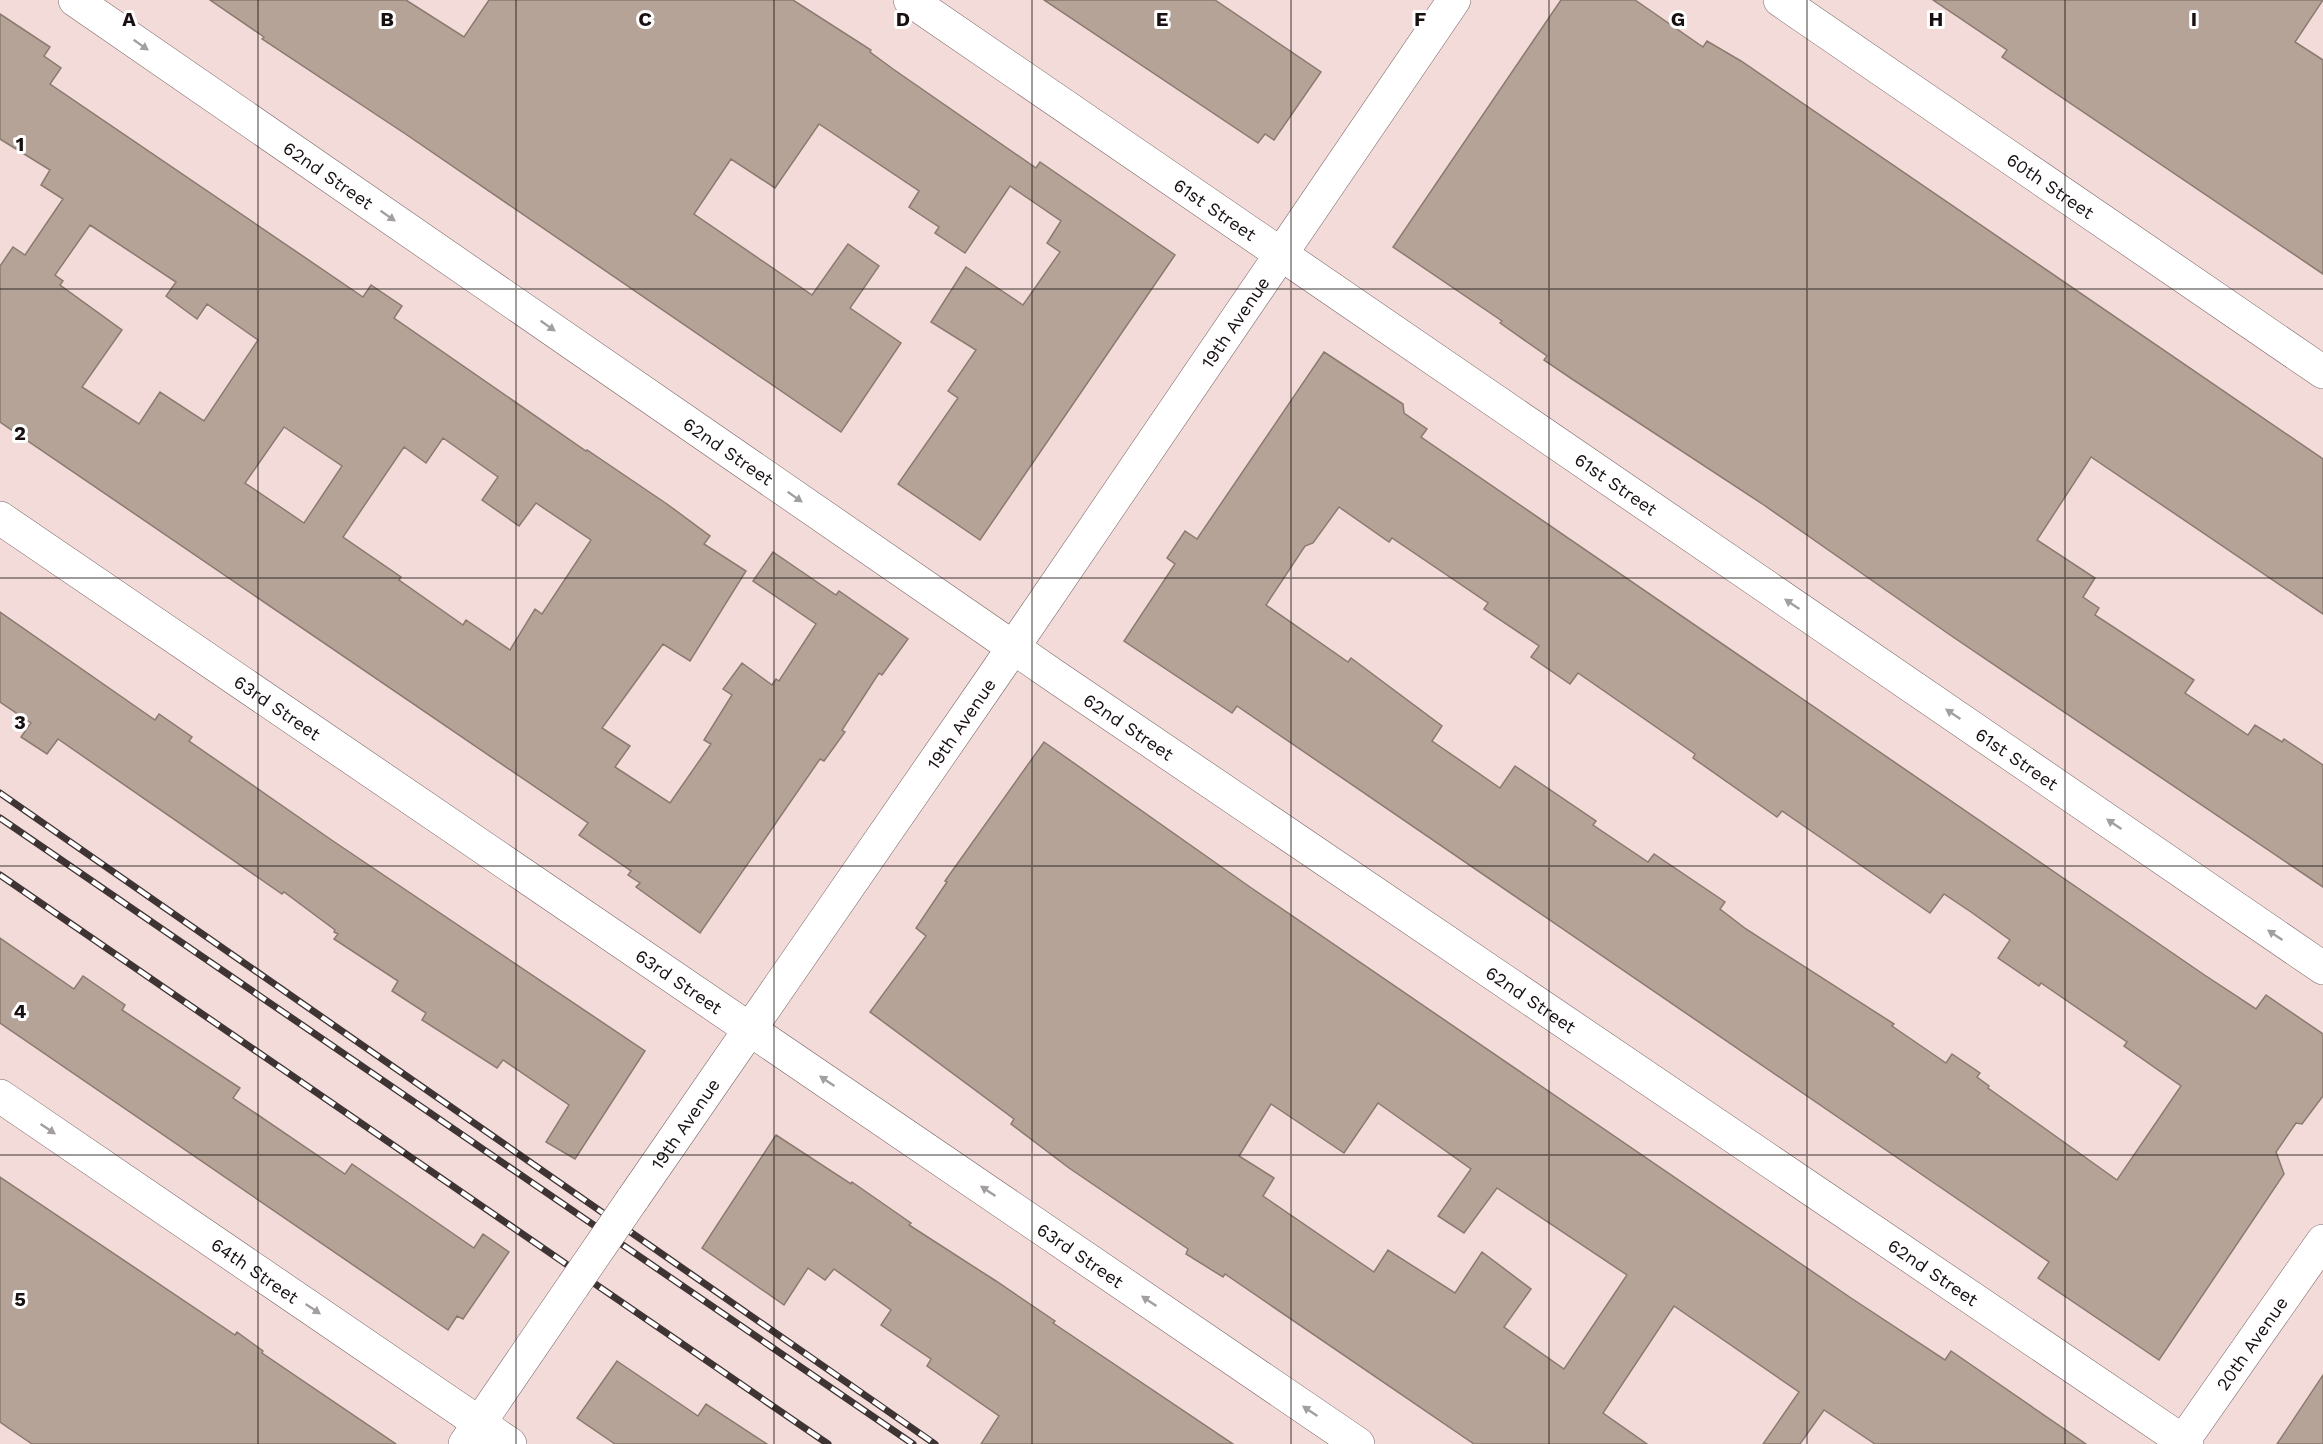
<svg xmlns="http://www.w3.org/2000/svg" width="2323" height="1444" viewBox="0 0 2323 1444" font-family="'Work Sans',sans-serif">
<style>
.building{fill:#b5a397;stroke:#8b7a6f;stroke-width:1.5;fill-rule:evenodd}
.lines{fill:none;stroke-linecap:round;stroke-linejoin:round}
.minor-casing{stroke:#786363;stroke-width:34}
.tertiary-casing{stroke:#786363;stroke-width:34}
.minor{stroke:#fff;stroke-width:33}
.tertiary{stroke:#fff;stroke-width:33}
.rail-casing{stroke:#3e3433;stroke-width:7}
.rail{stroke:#fff;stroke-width:4.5;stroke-dasharray:14;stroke-linecap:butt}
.minor-bridge-casing{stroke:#786363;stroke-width:34;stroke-linecap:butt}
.minor-bridge{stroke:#fff;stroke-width:33}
.oneway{fill:#a39f9f}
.grid{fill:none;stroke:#181010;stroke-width:1.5;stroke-opacity:0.55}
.labels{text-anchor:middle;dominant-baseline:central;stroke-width:6;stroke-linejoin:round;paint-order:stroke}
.street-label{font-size:18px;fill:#181010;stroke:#fff}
.grid-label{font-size:20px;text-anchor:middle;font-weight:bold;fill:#181010;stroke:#fff;stroke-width:6;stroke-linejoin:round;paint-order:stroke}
</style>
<rect width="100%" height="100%" fill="#f3dbd9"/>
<path class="building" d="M210 0H406L464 37 489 0H793L871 50 870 52 893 69 1036 168 1040 162 1175 255 980 540 898 484 958 398 948 391 976 350 931 322 966 267 1023 305 1060 252 1047 243 1061 221 1010 186 965 253 935 233 939 227 909 207 919 191 819 124 775 188 731 159 694 214 812 295 848 244 879 266 850 308 901 343 841 432 407 135 262 39 264 37Z
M1044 0H1215L1321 72 1274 140 1265 134 1258 143Z
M1561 0H1635L1703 47 1707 41 1741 61 2323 459V614L2091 457 2037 540 2095 578 2083 597 2099 608 2095 615 2194 680 2185 693 2248 735 2255 725 2282 742 2284 739 2323 765V887L1953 637 1761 503 1572 379 1544 360 1547 356 1500 323 1502 321 1393 247Z
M1933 0H2323L2295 42 2323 60V274L2002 57 2007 50Z
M0 14 50 47 44 56 61 68 50 84 363 297 371 285 402 306 394 318 586 451 587 450 667 504 710 536 704 544 746 571 690 661 663 644 602 728 630 746 615 767 670 803 711 744 704 740 732 695 723 689 742 663 772 685 776 679 779 681 816 624 753 581 773 552 836 595 839 591 908 639 882 675 879 673 842 730 845 732 824 761 820 759 700 933 636 887 640 883 628 875 631 871 579 835 588 823 0 422V266L13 247 25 255 63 199 41 185 50 170 0 139ZM90 225 176 282 166 296 197 319 207 304 258 340 204 421 160 392 139 424 82 387 122 330 60 285 63 281 55 275ZM284 427 342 466 304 523 245 483ZM443 438 498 477 482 500 519 526 536 503 591 540 542 614 535 609 510 650 466 620 463 625 399 580 401 577 343 537 404 447 426 463Z
M1324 352 1403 404 1404 413 1427 429 1421 437 2203 974 2256 1009 2266 995 2323 1034V1096L2302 1124 2296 1123 2276 1152 2284 1174 2159 1360 2038 1278 2049 1262 1994 1224 1237 706 1232 713 1124 641 1175 564 1167 558 1185 531 1197 539ZM1339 507 1389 542 1392 538 1488 603 1484 609 1539 646 1531 657 1570 684 1578 673 1695 754 1693 758 1777 817 1782 811 1930 913 1944 894 1971 912 2010 940 1998 958 2039 986 2041 983 2127 1042 2124 1046 2181 1086 2117 1180 1988 1088 1989 1086 1977 1077 1980 1073 1952 1054 1946 1063 1892 1026 1894 1024 1746 929 1720 909 1725 902 1654 854 1648 862 1593 825 1596 821 1515 766 1500 788 1432 741 1442 726 1351 658 1348 662 1266 605 1305 546 1313 543Z
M0 612 155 720 159 714 192 737 189 741 333 841 645 1051 575 1159 546 1142 569 1105 503 1060 497 1068 422 1020 426 1013 392 991 398 981 334 939 338 934 334 932 335 930 284 892 282 894 58 739 47 754 21 737 31 723 0 702Z
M1044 742 1250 887 1851 1298 1945 1360 1951 1351 2086 1444H1875L1824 1410 1800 1444H1763L1799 1392 1674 1306 1603 1413 1647 1444H1474L1225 1274 1223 1277 1186 1254 1188 1249 1069 1168 1011 1124 1014 1119 870 1012 926 936 916 928 947 882 945 881ZM1378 1103 1471 1169 1438 1216 1464 1233 1497 1188 1627 1275 1564 1369 1504 1327 1531 1289 1482 1252 1455 1293 1388 1250 1374 1272 1263 1196 1274 1178 1239 1156 1271 1104 1344 1153Z
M0 938 74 989 83 976 125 1005 122 1010 240 1088 233 1098 345 1174 352 1164 474 1248 483 1234 509 1252 463 1319 457 1316 448 1330 0 1023Z
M776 1135 851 1184 852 1182 911 1223 909 1225 996 1281 1055 1321 1053 1323 1233 1444H981L999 1416 927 1366 931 1359 881 1325 891 1310 834 1269 825 1280 808 1268 784 1305 702 1248Z
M0 1177 235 1335 237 1332 263 1351 262 1353 396 1444H32L0 1422Z
M617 1361 698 1416 706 1404 767 1444H615L577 1418Z
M2323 1375V1444H2277Z"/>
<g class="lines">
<defs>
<g id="minor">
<path id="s1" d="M75 0 1056 677 2187 1444"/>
<path id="s2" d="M910 0 2323 968"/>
<path id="s3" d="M1780 0 2323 372"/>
<path id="s4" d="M0 518 1358 1444"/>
<path id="s5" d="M0 1096 510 1444"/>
<path id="s6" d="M632 1200 993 677 1454 0"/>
<path d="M465 1444 573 1286"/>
</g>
<g id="tertiary">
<path id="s7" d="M2181 1444 2323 1241"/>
</g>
</defs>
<use href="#minor" class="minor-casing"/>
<use href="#tertiary" class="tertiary-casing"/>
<use href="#minor" class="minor"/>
<use href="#tertiary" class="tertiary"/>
<defs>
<path id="rail" d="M0 793 935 1444
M0 818 913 1444
M0 875 828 1444"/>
</defs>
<use href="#rail" class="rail-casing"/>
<use href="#rail" class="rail"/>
<defs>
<path id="minor-bridge" d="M573 1286 632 1200"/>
</defs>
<use href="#minor-bridge" class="minor-bridge-casing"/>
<use href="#minor-bridge" class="minor-bridge"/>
</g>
<defs><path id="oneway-solid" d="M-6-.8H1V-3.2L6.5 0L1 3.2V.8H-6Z" transform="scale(1.5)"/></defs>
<g class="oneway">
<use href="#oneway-solid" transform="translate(141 45) rotate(35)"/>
<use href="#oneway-solid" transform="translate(388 216) rotate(35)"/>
<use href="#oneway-solid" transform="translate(548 326) rotate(35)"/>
<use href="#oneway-solid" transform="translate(795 497) rotate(35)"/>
<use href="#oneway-solid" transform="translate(1792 604) rotate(-146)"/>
<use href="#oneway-solid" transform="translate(1953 714) rotate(-146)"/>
<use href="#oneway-solid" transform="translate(2114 824) rotate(-146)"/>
<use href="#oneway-solid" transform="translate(2275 935) rotate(-146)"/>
<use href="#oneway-solid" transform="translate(827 1081) rotate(-146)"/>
<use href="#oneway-solid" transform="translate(48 1129) rotate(34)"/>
<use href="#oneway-solid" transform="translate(988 1191) rotate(-146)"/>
<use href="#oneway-solid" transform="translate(1149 1301) rotate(-146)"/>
<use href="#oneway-solid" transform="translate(313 1309) rotate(34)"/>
<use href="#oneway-solid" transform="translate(1310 1411) rotate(-146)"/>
</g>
<path class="grid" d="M258 0V1444M516 0V1444M774 0V1444M1032 0V1444M1291 0V1444M1549 0V1444M1807 0V1444M2065 0V1444M0 289H2323M0 578H2323M0 866H2323M0 1155H2323"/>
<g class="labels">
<g class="street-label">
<text stroke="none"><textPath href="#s1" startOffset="308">62nd Street</textPath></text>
<text stroke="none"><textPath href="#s3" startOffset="328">60th Street</textPath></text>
<text stroke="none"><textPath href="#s2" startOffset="370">61st Street</textPath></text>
<text stroke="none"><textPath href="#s6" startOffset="1065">19th Avenue</textPath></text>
<text stroke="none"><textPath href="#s1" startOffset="794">62nd Street</textPath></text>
<text stroke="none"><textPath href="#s2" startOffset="856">61st Street</textPath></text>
<text stroke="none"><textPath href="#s4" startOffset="336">63rd Street</textPath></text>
<text stroke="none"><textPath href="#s6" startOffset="579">19th Avenue</textPath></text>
<text stroke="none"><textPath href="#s1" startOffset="1280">62nd Street</textPath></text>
<text stroke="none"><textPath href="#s2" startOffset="1342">61st Street</textPath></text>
<text stroke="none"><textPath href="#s4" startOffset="822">63rd Street</textPath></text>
<text stroke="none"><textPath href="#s1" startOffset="1766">62nd Street</textPath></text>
<text stroke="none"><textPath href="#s6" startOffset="93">19th Avenue</textPath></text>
<text stroke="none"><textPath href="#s4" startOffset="1308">63rd Street</textPath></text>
<text stroke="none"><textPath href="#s5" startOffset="309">64th Street</textPath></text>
<text stroke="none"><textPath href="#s1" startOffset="2252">62nd Street</textPath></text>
<text stroke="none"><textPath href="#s7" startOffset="123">20th Avenue</textPath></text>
</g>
</g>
<g class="grid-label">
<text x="129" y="26">A</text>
<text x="387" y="26">B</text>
<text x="645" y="26">C</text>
<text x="903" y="26">D</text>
<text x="1162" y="26">E</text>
<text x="1420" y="26">F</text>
<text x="1678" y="26">G</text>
<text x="1936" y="26">H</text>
<text x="2194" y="26">I</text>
<text x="20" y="151">1</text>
<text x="20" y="440">2</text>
<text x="20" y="729">3</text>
<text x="20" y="1018">4</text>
<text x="20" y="1306">5</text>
</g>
</svg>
